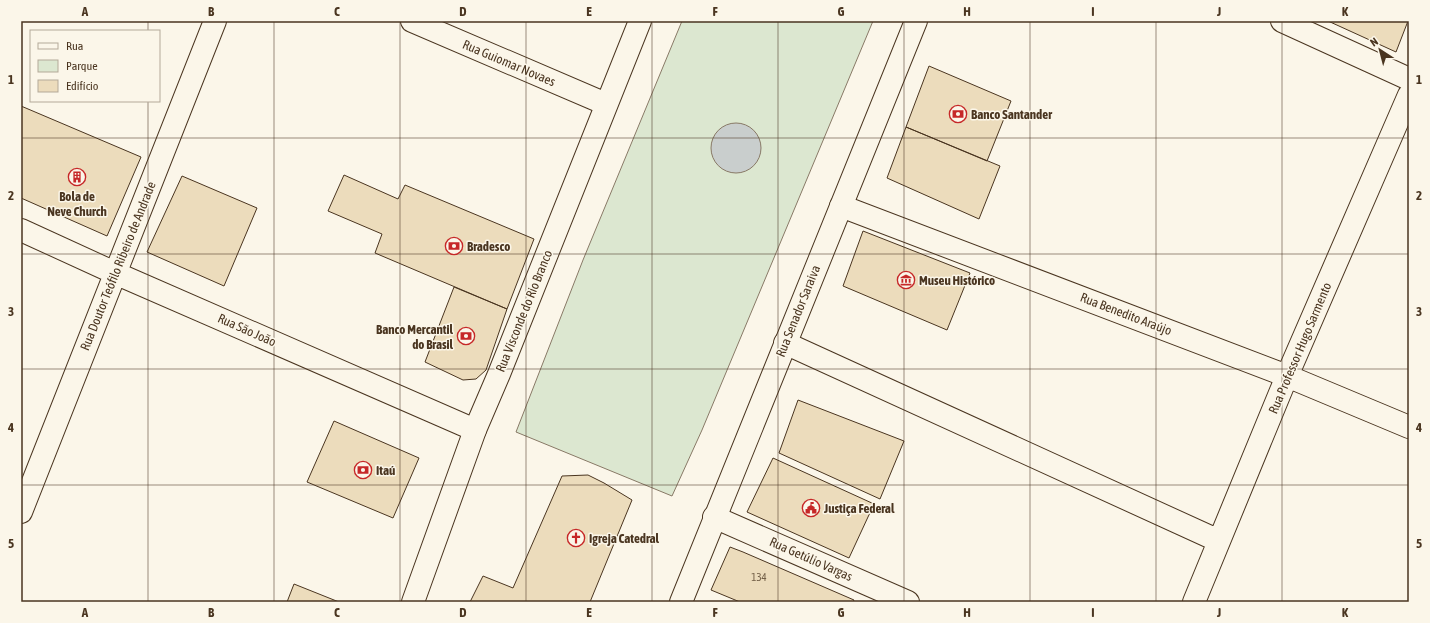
<svg xmlns="http://www.w3.org/2000/svg" width="1430" height="623" viewBox="0 0 1430 623" font-family="'Asap Condensed',sans-serif">
<style>
.green{fill:#dce7d0;stroke:#887966}
.water{fill:#c9cecd;stroke:#887966}
.building{fill:#ecdcbc;stroke:#4a3520}
.lines{fill:none;stroke-linecap:round;stroke-linejoin:round}
.minor-casing{stroke:#4a3520;stroke-width:24}
.major-casing{stroke:#4a3520;stroke-width:24}
.minor{stroke:#fbf6e9;stroke-width:22}
.major{stroke:#fbf6e9;stroke-width:22}
.grid{fill:none;stroke:#4a3520;stroke-width:1;stroke-opacity:0.55}
.labels{text-anchor:middle;dominant-baseline:central;stroke-width:3;stroke-linejoin:round;paint-order:stroke}
.number-label{font-size:11px;fill:#725f47}
.street-label{font-size:13px;fill:#4a3520;stroke:#fbf6e9}
.poi-label{font-size:13px;font-weight:bold;fill:#4a3520;stroke:#fbf6e9;text-anchor:start}
.neatline{fill:none;stroke:#4a3520;stroke-width:1.5}
.grid-label{font-size:13px;text-anchor:middle;font-weight:bold;fill:#4a3520}
</style>
<rect width="100%" height="100%" fill="#fbf6e9"/>
<path class="green" d="M682 21H873L702 430 672 496 516 432 583 260Z"/>
<path class="water" d="M711 148a25 25 0 1 1 50 0a25 25 0 1 1-50 0Z"/>
<path class="building" d="M1328 21H1408L1396 52Z
M929 66 1011 101 987 161 906 127Z
M21 106 141 157 107 236 21 198Z
M906 127 1000 166 979 219 887 178Z
M344 175 398 199 405 185 534 239 507 309 375 253 382 234 328 211Z
M182 176 257 208 224 286 147 252Z
M863 231 970 273 947 330 843 286Z
M454 287 507 309 486 370 476 379 463 380 425 362Z
M798 400 904 441 880 499 779 453Z
M334 421 419 458 393 518 307 482Z
M773 458 874 504 849 558 747 512Z
M588 475 604 483 632 500 590 602H470L483 576 513 588 562 476Z
M730 547 743 552 854 600 853 602H740L711 590Z
M294 584 339 602H287Z"/>
<g class="lines">
<defs>
<path id="minor" d="M412 21 606 104
M841 206 1287 376 1409 427
M21 230 115 273 475 430
M785 343 1219 541
M21 512 215 21
M714 517 908 602
M1194 602 1287 376 1409 95"/>
<path id="major" d="M1282 21 1409 79
M413 602 475 430 499 374 640 21
M681 602 916 21"/>
</defs>
<use href="#minor" class="minor-casing"/>
<use href="#major" class="major-casing"/>
<use href="#minor" class="minor"/>
<use href="#major" class="major"/>
</g>
<path class="grid" d="M148 21V31M274 21V602M400 21V602M526 21V602M652 21V602M778 21V602M904 21V602M1030 21V602M1156 21V602M1282 21V602M148 101V602M21 138H1409M21 254H1409M21 369H1409M21 485H1409"/>
<defs>
<symbol id="bank-ring" viewBox="-11 -11 22 22"><circle r="9.5" fill="#fbf6e9" stroke="#c62828" stroke-width="1.5"/><path d="M-6-4H6V4H-6ZM0-2.3a2.3 2.3 0 1 0 0 4.6a2.3 2.3 0 1 0 0-4.6Z" fill="#c62828"/></symbol>
<symbol id="building-ring" viewBox="-11 -11 22 22"><circle r="9.5" fill="#fbf6e9" stroke="#c62828" stroke-width="1.5"/><path d="M-4-6H4V6H1V3H-1V6H-4ZM-2.5-4.3h1.7v1.8h-1.7ZM.8-4.3h1.7v1.8H.8ZM-2.5-1h1.7V.8h-1.7ZM.8-1h1.7V.8H.8Z" fill="#c62828"/></symbol>
<symbol id="museum-ring" viewBox="-11 -11 22 22"><circle r="9.5" fill="#fbf6e9" stroke="#c62828" stroke-width="1.5"/><path d="M0-6L6-3V-2H-6V-3ZM-5-1h2V3h-2ZM-1-1h2V3h-2ZM3-1h2V3H3ZM-6 4H6V6H-6Z" fill="#c62828"/></symbol>
<symbol id="civic-ring" viewBox="-11 -11 22 22"><circle r="9.5" fill="#fbf6e9" stroke="#c62828" stroke-width="1.5"/><path d="M-.6-6.5H3V-4.5H.6V-3L4-1V1h2V6H-6V1h2V-1L-.6-3ZM-1.2 2.5V6h2.4V2.5Z" fill="#c62828"/></symbol>
<symbol id="church-ring" viewBox="-11 -11 22 22"><circle r="9.5" fill="#fbf6e9" stroke="#c62828" stroke-width="1.5"/><path d="M-1.2-6h2.4v3.5h3.3v2.4h-3.3V6h-2.4V-.1h-3.3v-2.4h3.3Z" fill="#c62828"/></symbol>
</defs>
<g fill-rule="evenodd">
<use href="#bank-ring" x="948" y="104" width="20" height="20"/>
<use href="#building-ring" x="67" y="167" width="20" height="20"/>
<use href="#bank-ring" x="444" y="236" width="20" height="20"/>
<use href="#museum-ring" x="896" y="270" width="20" height="20"/>
<use href="#bank-ring" x="456" y="326" width="20" height="20"/>
<use href="#bank-ring" x="353" y="460" width="20" height="20"/>
<use href="#civic-ring" x="801" y="498" width="20" height="20"/>
<use href="#church-ring" x="566" y="528" width="20" height="20"/>
</g>
<g class="labels">
<g class="number-label">
<text x="759" y="577">134</text>
</g>
<g class="street-label">
<text transform="translate(509 63) rotate(23)">Rua Guiomar Novaes</text>
<text transform="translate(118 266) rotate(-68)">Rua Doutor Teófilo Ribeiro de Andrade</text>
<text transform="translate(524 311) rotate(-68)">Rua Visconde do Rio Branco</text>
<text transform="translate(798 311) rotate(-68)">Rua Senador Saraiva</text>
<text transform="translate(1126 314) rotate(21)">Rua Benedito Araújo</text>
<text transform="translate(247 330) rotate(24)">Rua São João</text>
<text transform="translate(1300 348) rotate(-67)">Rua Professor Hugo Sarmento</text>
<text transform="translate(811 559) rotate(24)">Rua Getúlio Vargas</text>
</g>
<g class="poi-label">
<text x="971" y="114">Banco Santander</text>
<text x="77" y="196" text-anchor="middle">Bola de<tspan x="77" dy="15">Neve Church</tspan></text>
<text x="467" y="246">Bradesco</text>
<text x="919" y="280">Museu Histórico</text>
<text x="453" y="329" text-anchor="end">Banco Mercantil<tspan x="453" dy="15">do Brasil</tspan></text>
<text x="376" y="470">Itaú</text>
<text x="824" y="508">Justiça Federal</text>
<text x="589" y="538">Igreja Catedral</text>
</g>
</g>
<rect width="1430" height="623" fill="none" stroke="#fbf6e9" stroke-width="44"/>
<rect x="30" y="30" width="130" height="72" fill="#fbf6e9" stroke="#b4a999"/>
<rect x="38" y="43" width="20" height="6" fill="#fbf6e9" stroke="#b4a999"/>
<text x="66" y="50" font-size="12" fill="#4a3520">Rua</text>
<rect x="38" y="60" width="20" height="12" fill="#dce7d0" stroke="#b4a999"/>
<text x="66" y="70" font-size="12" fill="#4a3520">Parque</text>
<rect x="38" y="80" width="20" height="12" fill="#ecdcbc" stroke="#b4a999"/>
<text x="66" y="90" font-size="12" fill="#4a3520">Edifício</text>
<g transform="translate(1380 50) rotate(324)" stroke="#fbf6e9" stroke-width="3" paint-order="stroke">
<path d="M0-3L7 15L0 10L-7 15Z" fill="#4a3520"/>
<text y="-6" font-size="11" font-weight="bold" text-anchor="middle" fill="#4a3520">N</text>
</g>
<rect x="22" y="22" width="1386" height="579" class="neatline"/>
<g class="grid-label">
<text x="85" y="16">A</text>
<text x="211" y="16">B</text>
<text x="337" y="16">C</text>
<text x="463" y="16">D</text>
<text x="589" y="16">E</text>
<text x="715" y="16">F</text>
<text x="841" y="16">G</text>
<text x="967" y="16">H</text>
<text x="1093" y="16">I</text>
<text x="1219" y="16">J</text>
<text x="1345" y="16">K</text>
<text x="11" y="84">1</text>
<text x="1419" y="84">1</text>
<text x="11" y="200">2</text>
<text x="1419" y="200">2</text>
<text x="11" y="316">3</text>
<text x="1419" y="316">3</text>
<text x="11" y="432">4</text>
<text x="1419" y="432">4</text>
<text x="11" y="548">5</text>
<text x="1419" y="548">5</text>
<text x="85" y="617">A</text>
<text x="211" y="617">B</text>
<text x="337" y="617">C</text>
<text x="463" y="617">D</text>
<text x="589" y="617">E</text>
<text x="715" y="617">F</text>
<text x="841" y="617">G</text>
<text x="967" y="617">H</text>
<text x="1093" y="617">I</text>
<text x="1219" y="617">J</text>
<text x="1345" y="617">K</text>
</g>
</svg>
